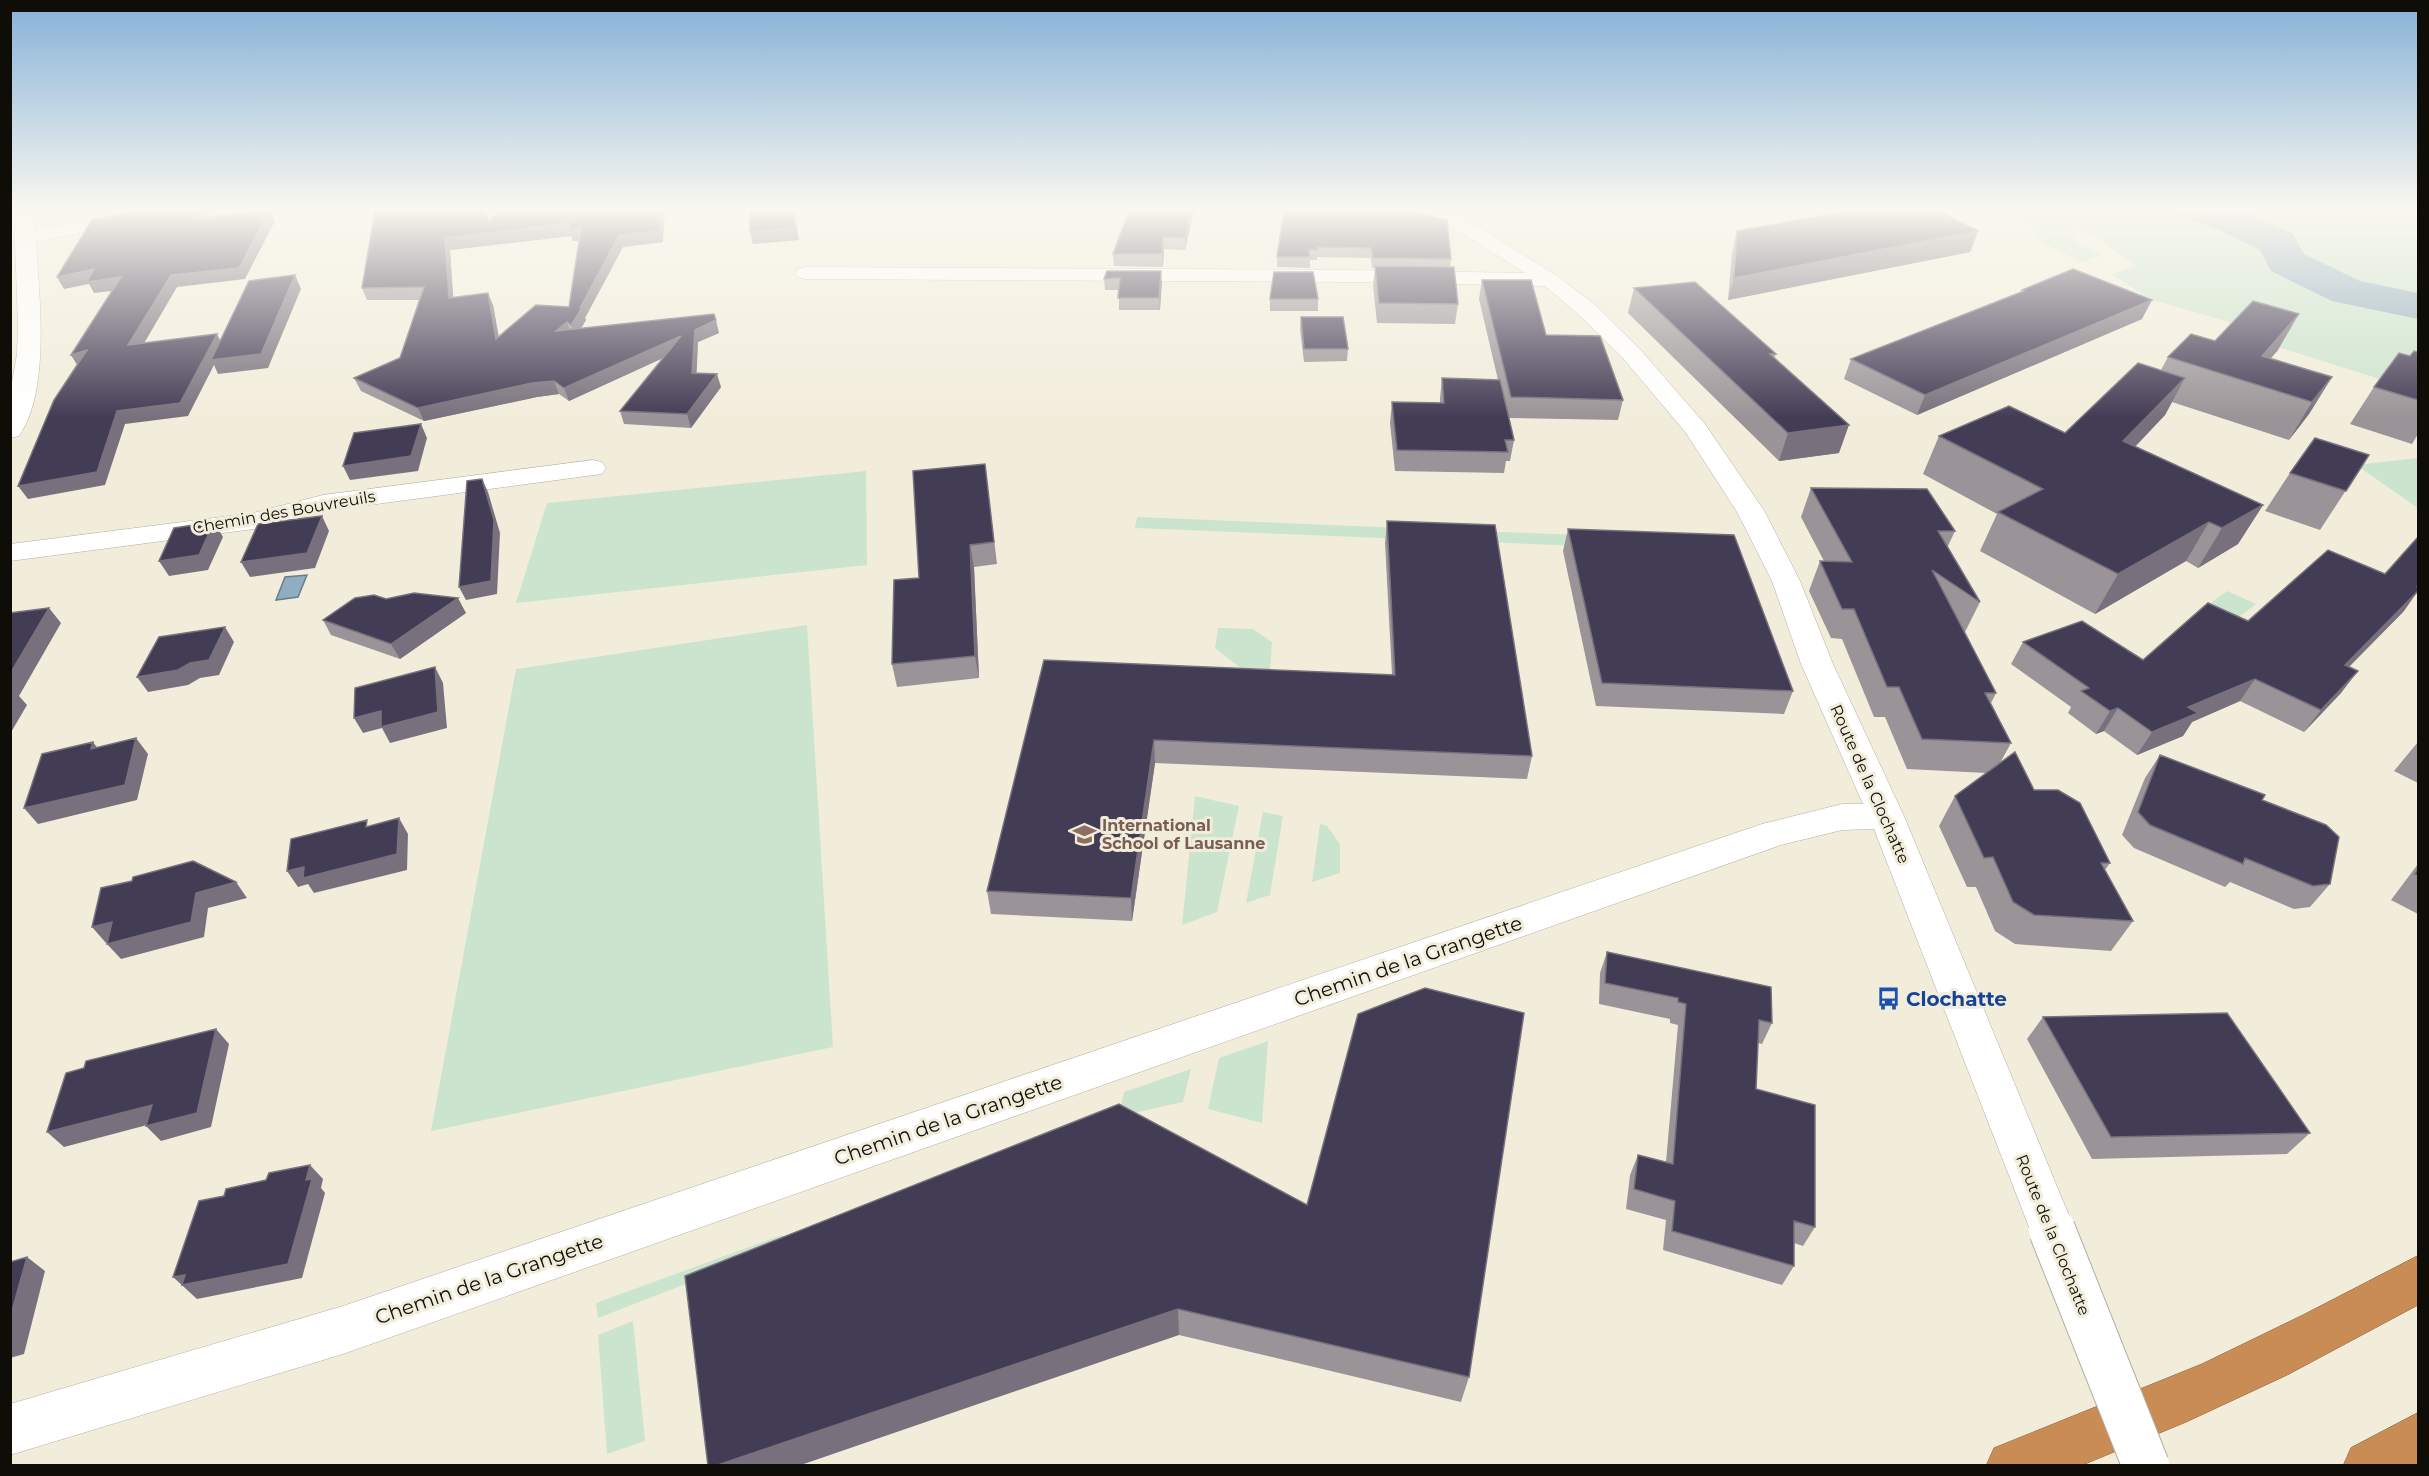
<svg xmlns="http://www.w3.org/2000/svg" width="2429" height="1476" viewBox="0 0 2429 1476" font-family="Montserrat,sans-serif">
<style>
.green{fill:#cbe4cd}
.water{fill:#90adc1;stroke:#697d89;stroke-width:1.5}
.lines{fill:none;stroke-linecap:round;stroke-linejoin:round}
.river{fill:#90adc1;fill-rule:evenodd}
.street-casing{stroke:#b2ae9d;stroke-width:1}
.highway-casing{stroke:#876039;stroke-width:1}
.street{fill:#fff;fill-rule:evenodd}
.highway{fill:#c88c54;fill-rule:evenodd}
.street-bridge-casing{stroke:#b2ae9d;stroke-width:48;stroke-linecap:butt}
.street-bridge{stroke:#fff;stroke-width:46}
.wall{fill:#9a9498;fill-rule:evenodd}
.shaded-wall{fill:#78717d}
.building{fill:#433c55;stroke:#78717d;stroke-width:1.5;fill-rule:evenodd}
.labels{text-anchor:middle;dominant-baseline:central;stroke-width:6;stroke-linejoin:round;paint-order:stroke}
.street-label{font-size:16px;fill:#0e0d07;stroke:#f2eddb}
.education-label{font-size:16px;font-weight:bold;fill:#785e54;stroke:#f2eddb;text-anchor:start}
.near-street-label{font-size:20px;fill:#0e0d07;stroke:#f2eddb}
.near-transit-label{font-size:20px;font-weight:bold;fill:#164399;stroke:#f2eddb;text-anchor:start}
</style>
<rect width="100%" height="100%" fill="#f2eddb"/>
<path class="green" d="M2006 211H2418V391L2275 346 2226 321 2149 299 2112 274 2138 266 2086 232 2071 230 2075 243 2102 255 2082 262 2043 242 2027 222Z
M2418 458V508L2356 465Z
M866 471 867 565 516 603 547 503Z
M1137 517 1723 541 1727 552 1135 528Z
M2227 591 2256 604 2232 622 2204 608Z
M807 625 833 1047 431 1131 516 669Z
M1218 628 1253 629 1272 642 1270 672 1247 673 1215 648Z
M1195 796 1239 806 1217 912 1182 925Z
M1263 812 1283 816 1270 895 1246 903Z
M1320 824 1327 826 1340 844V873L1312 882Z
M1268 1041 1262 1123 1208 1109 1219 1058Z
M1191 1069 1183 1102 1119 1116 1124 1092Z
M782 1235 784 1246 598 1318 596 1303Z
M633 1321 645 1441 607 1454 598 1335Z"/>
<path class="water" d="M307 575 298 597 276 600 285 577Z"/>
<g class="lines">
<path class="river" d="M2181 211 2245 213 2293 234 2304 254 2360 281 2418 293V319L2332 301 2271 271 2260 250 2217 229 2187 219Z"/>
<defs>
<path id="street" d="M14 211H34L35 230 127 211H166L163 215 156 217 36 242C39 295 51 390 19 436L10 438V394L17 354 18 324Z
M1431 211H1454L1557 276 1594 304 1638 347 1705 424 1765 512 1800 581 1833 664 1904 816 2075 1230 2068 1245 2052 1252 2036 1245 1874 829 1842 830 1781 845 343 1354 10 1455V1404L343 1306 1762 824 1842 804H1863L1801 664 1772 581 1737 512 1686 433 1622 357 1578 314 1545 286 1352 282 805 279 798 277 795 273 798 269 805 267 1352 270 1525 273 1434 215Z
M593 460 602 462 606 468 602 474 324 511 254 529 10 561V544L253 513 323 495Z"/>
<path id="highway" d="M2418 1256V1305L2287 1375 2186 1422 2080 1466H1986L1994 1448 2202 1364 2303 1315Z
M2418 1413V1466H2343L2351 1448Z"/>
</defs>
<use href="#street" class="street-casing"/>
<use href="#highway" class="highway-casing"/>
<use href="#street" class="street"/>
<use href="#highway" class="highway"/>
<defs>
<path id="street-bridge" d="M2052 1230 2146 1466"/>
</defs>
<use href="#street-bridge" class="street-bridge-casing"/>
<use href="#street-bridge" class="street-bridge"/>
</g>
<path class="wall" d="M1194 211 1185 250 1164 249 1163 267 1114 266 1113 254Z
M1284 211 1451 259 1450 267 1458 304 1455 324 1377 323 1373 285 1375 268H1372L1371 258 1317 257V260H1310V268L1277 267V257Z
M489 221 663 242 623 247 585 318 586 320 581 329 719 333 698 342 696 373 721 387 691 428 624 424 620 411 663 358 569 401 559 394 537 397 424 421 361 391 354 378 400 358 420 300H367L362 288ZM571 236 573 241H579L569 307 499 337 493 305 453 297 450 250Z
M1737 231H1978L1970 252 1728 300 1732 252Z
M1161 271 1160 310H1119V290H1105L1104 279Z
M1482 280 1623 400 1618 420 1509 418 1514 440 1510 461H1506L1504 473 1395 471 1390 423 1392 402 1440 403V398L1442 378 1498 380 1479 299Z
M1634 288 1776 354 1774 358 1839 453 1779 461 1628 313Z
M2022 290 2142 319 1917 415 1844 379 1851 359 2021 292Z
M1270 299H1318V311H1270Z
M1301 317 1348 349 1347 361 1304 362 1300 329Z
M2215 341 2278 350 2271 358 2332 377 2309 414 2289 440 2172 402 2165 415 2135 447 2263 505 2238 544 2198 568 2186 561 2095 614 1980 551 1997 514 1923 474 1939 436 2065 433 2161 370 2168 357Z
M2418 352V434L2412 444 2350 424 2374 387 2410 356Z
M2369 455 2320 530 2265 511 2290 473Z
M985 464 997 564 974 567 979 678 897 687 892 664 919 578Z
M1811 488 1955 531 1947 548 1980 602 1965 632 1964 630 1996 693 1991 703 2011 743 2000 763 2034 790 2110 863 2105 870 2133 921 2111 951 2015 944 1995 931 1976 887H1967L1939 826 1955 796 1986 773 1907 769 1885 717H1874L1842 639 1831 638 1809 591 1820 561H1824L1801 517Z
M1387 521 1532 756 1527 779 1155 763 1132 921 991 914 987 891 1044 660 1392 675 1385 543Z
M1568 529 1793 691 1784 714 1596 706 1563 551Z
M386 599 466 613 400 659 331 635 323 620Z
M2404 611 2349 667 2341 693 2304 732 2240 701 2192 722 2183 736 2137 755 2104 731 2096 734 2068 713 2071 707 2011 664 2023 642 2143 660 2248 621Z
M2418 742V783L2394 771Z
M2160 755 2262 800 2330 884 2310 907 2294 909 2230 882 2225 887 2134 848 2122 835 2145 778Z
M2418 864V914L2391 900Z
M1607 952 1772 1023 1762 1044 1758 1043 1756 1089 1815 1227 1803 1246 1794 1243V1266L1782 1285 1663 1250 1666 1220 1626 1209 1630 1175 1638 1155 1666 1162 1678 1025 1670 1023V1019L1599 1004 1600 973Z
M2043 1017 2310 1133 2287 1154 2092 1159 2027 1039Z
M1119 1104 1469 1377 1461 1402 1179 1335Z"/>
<path class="shaded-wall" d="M199 211H208L210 214 199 230 193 219Z
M269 211H271L275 221 245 279 177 287 136 357 128 345 171 275Z
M661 211H665L663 242 623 247 585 318 586 320 575 337 571 325 619 235Z
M794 211 799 240 753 244 750 232Z
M1191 211H1194L1185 250V238Z
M570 223 581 228 585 240 573 241 571 236 450 250 454 310 449 298 445 238Z
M1978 231 1970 252 1728 300 1734 278Z
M1163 237 1164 249 1163 267 1162 254Z
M94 269 121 277 128 289 94 293 89 284 64 289 57 277Z
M1161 271 1162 283 1160 310 1159 298Z
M295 275 301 289 268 368 218 374 214 365 188 416 125 424 105 485 28 499 18 486 217 334 223 346Z
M488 293 493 305 501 352 496 339Z
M2152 300 2142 319 1917 415 1925 395Z
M2299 314 2278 350 2249 383 2262 356Z
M716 320 719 333 698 342 696 386 692 373 695 330Z
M567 322 571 334 556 331Z
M681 336 685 348 569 401 564 388Z
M87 350 79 368 71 355Z
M717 374 721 387 691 428 687 414Z
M2332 377 2309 414 2289 440 2312 402Z
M2185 378 2165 415 2103 480 2123 441Z
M554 381 559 394 537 397 424 421 418 408 532 383Z
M421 424 427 438 418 471 350 480 343 466Z
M1849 425 1839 453 1779 461 1788 433Z
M482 479 488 492 500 533 497 594 466 600 459 587Z
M2263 505 2238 544 2198 568 2222 528Z
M322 516 329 531 315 568 250 577 241 562Z
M214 522 223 537 208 570 169 576 159 561Z
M2209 522 2186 561 2095 614 2118 574Z
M970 545 974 567 979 678 975 656Z
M2418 591 2404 611 2329 687 2345 665Z
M458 598 466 613 400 659 391 644Z
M49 608 61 623 19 696 27 705 10 734V674Z
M225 627 234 642 219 675 200 678 188 685 148 692 137 677Z
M435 667 443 683 447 728 390 743 382 728 363 733 354 718Z
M2358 671 2341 693 2304 732 2321 710Z
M2255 679 2240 701 2192 722 2183 736 2137 755 2152 732 2188 707Z
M2118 708 2104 731 2096 734 2110 711Z
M136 738 148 754 137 800 38 824 24 808Z
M1154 740 1155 763 1132 921 1131 898Z
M93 742 105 758 91 749Z
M399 818 408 834 407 870 314 893 308 884 298 887 287 871Z
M236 882 247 898 208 908 204 937 121 959 107 944 196 893Z
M112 922 126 937 106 943 92 927Z
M216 1029 229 1044 211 1127 161 1141 146 1126Z
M152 1105 166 1120 64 1147 47 1132Z
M310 1165 323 1179 321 1188 325 1193 302 1278 197 1299 173 1277 306 1180Z
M27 1257 45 1271 24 1354 10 1358V1318Z
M1178 1309 1179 1335 798 1466H715Z"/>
<path class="building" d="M135 211H199L193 219 260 211H269L239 268 171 275 128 345 217 334 180 403 117 411 97 472 18 486 54 400 87 350 71 355 121 277 87 282 94 269 57 277 92 220Z
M375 211H485L489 221 499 211H661L659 231 619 235 580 308H582L571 325 567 322 556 331 714 314 716 320 695 330 692 373 717 374 687 414 620 411 681 336 564 388 554 381 532 383 418 408 354 378 400 358 424 287 362 288ZM570 223 569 230 581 228 569 307 536 305 496 339 488 293 449 298 445 238Z
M750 211H793L796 227 750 232Z
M1129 211H1191L1185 238 1163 237 1162 254H1113Z
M1284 211H1414L1447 220 1451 259 1373 258 1371 248 1318 247V250H1309L1310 257H1277Z
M1847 211H1939L1978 231 1734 278 1737 231Z
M1375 266 1454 267 1458 304 1379 303Z
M2073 269 2152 300 1925 395 1851 359 2024 291 2022 290Z
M1107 271H1161L1159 298H1118L1120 278 1104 279Z
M1274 272H1313L1318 299H1270Z
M295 275 261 354 211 360 249 281Z
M1482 280H1531L1546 335 1600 336 1623 400 1511 397Z
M1695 282 1776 354H1770L1849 425 1788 433 1634 288Z
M2253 301 2299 314 2262 356 2332 377 2312 402 2168 357 2191 334 2215 341Z
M1301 317H1343L1348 349H1304Z
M2414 351 2418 352V400L2374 387 2399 353 2410 356Z
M2138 363 2185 378 2123 441 2263 505 2222 528 2209 522 2118 574 1998 512 2043 489 1939 436 2009 406 2065 433Z
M1442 378 1500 380 1514 440H1505L1508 452 1397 450 1392 402 1444 403Z
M421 424 411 456 343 466 354 433Z
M2315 438 2369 455 2346 491 2290 473Z
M985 464 994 542 970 545 975 656 892 664 894 580 919 578 913 471Z
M482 479 494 520 491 581 459 587 467 481Z
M1811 488 1927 489 1955 531H1938L1980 602 1932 570 1996 693H1985L2011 743 1922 739 1899 687H1887L1854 609H1842L1820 561 1852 562Z
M322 516 307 553 241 562 258 524Z
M1387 521 1495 525 1532 756 1154 740 1131 898 987 891 1044 660 1395 675Z
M214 522 199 555 159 561 174 528Z
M1568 529 1734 535 1793 691 1602 683Z
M2418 537V585L2417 587 2418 588V591L2345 665 2358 671 2321 710 2255 679 2188 707 2198 713 2152 732 2118 708 2110 711 2081 691 2089 688 2023 642 2082 621 2143 660 2208 603 2248 621 2328 550 2385 574Z
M414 593 458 598 391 644 323 620 355 598 374 595 386 599Z
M49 608 10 674V613Z
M225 627 209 660 190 663 178 670 137 677 159 637Z
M435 667 438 712 381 727V711L354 718 355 688Z
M10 690H14L10 696Z
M136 738 125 785 24 808 42 754 93 742 91 749Z
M2015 752 2034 790H2058L2080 803 2110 863H2101L2133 921 2034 915 2013 902 1993 857 1984 858 1955 796Z
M2160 755 2265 795 2262 800 2326 825 2339 837 2330 884 2313 886 2245 858 2243 864 2150 825 2138 812Z
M399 818 397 854 303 878 304 867 287 871 291 839 367 820 366 827Z
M193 861 236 882 196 893 191 922 107 944 112 922 92 927 101 888 132 881 133 877Z
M2418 869V875L2415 874Z
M1607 952 1771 987 1772 1023 1759 1020 1756 1089 1815 1105V1227L1794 1221V1266L1672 1231 1675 1201 1634 1189 1638 1155 1673 1164 1686 1004 1678 1002V998L1605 983Z
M1425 988 1524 1013 1469 1377 1178 1309 715 1466H708L685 1276 1119 1104 1307 1205 1358 1014Z
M2227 1013 2310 1133 2111 1137 2043 1017Z
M216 1029 197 1113 146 1126 152 1105 47 1132 66 1073 84 1068 86 1061Z
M310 1165 306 1180 312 1179 288 1264 182 1285 185 1275 173 1277 199 1201 224 1196 226 1189 266 1180 269 1173Z
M27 1257 10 1318V1262Z"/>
<linearGradient id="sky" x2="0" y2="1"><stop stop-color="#85b1d8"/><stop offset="0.5" stop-color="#f9f7ef"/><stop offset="1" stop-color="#f9f7ef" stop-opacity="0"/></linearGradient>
<rect width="2429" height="418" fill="url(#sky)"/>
<defs>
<symbol id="school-bare" viewBox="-9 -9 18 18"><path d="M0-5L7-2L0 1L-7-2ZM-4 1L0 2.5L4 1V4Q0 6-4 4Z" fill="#8d6e63" stroke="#f2eddb" stroke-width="2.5" paint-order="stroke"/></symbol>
<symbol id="bus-bare" viewBox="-9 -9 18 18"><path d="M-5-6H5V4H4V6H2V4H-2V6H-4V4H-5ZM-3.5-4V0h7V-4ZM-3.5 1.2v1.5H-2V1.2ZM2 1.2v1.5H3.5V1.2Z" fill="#1a4fb4" stroke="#f2eddb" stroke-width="2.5" paint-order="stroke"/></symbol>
</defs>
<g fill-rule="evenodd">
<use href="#school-bare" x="1068" y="818" width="33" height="33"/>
<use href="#bus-bare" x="1872" y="982" width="33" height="33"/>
</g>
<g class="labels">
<g class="street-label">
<text transform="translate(284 512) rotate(-10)">Chemin des Bouvreuils</text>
<text transform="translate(1870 784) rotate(66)">Route de la Clochatte</text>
<text transform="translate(2053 1235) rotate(68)">Route de la Clochatte</text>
</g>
<g class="education-label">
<text x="1102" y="825">International<tspan x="1102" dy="18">School of Lausanne</tspan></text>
</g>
<g class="near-street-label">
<text transform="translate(1408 961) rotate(-19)">Chemin de la Grangette</text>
<text transform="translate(948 1120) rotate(-19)">Chemin de la Grangette</text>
<text transform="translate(489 1279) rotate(-19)">Chemin de la Grangette</text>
</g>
<g class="near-transit-label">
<text x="1906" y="999">Clochatte</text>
</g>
</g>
<rect width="2429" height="1476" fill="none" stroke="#0e0d07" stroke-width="24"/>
</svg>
